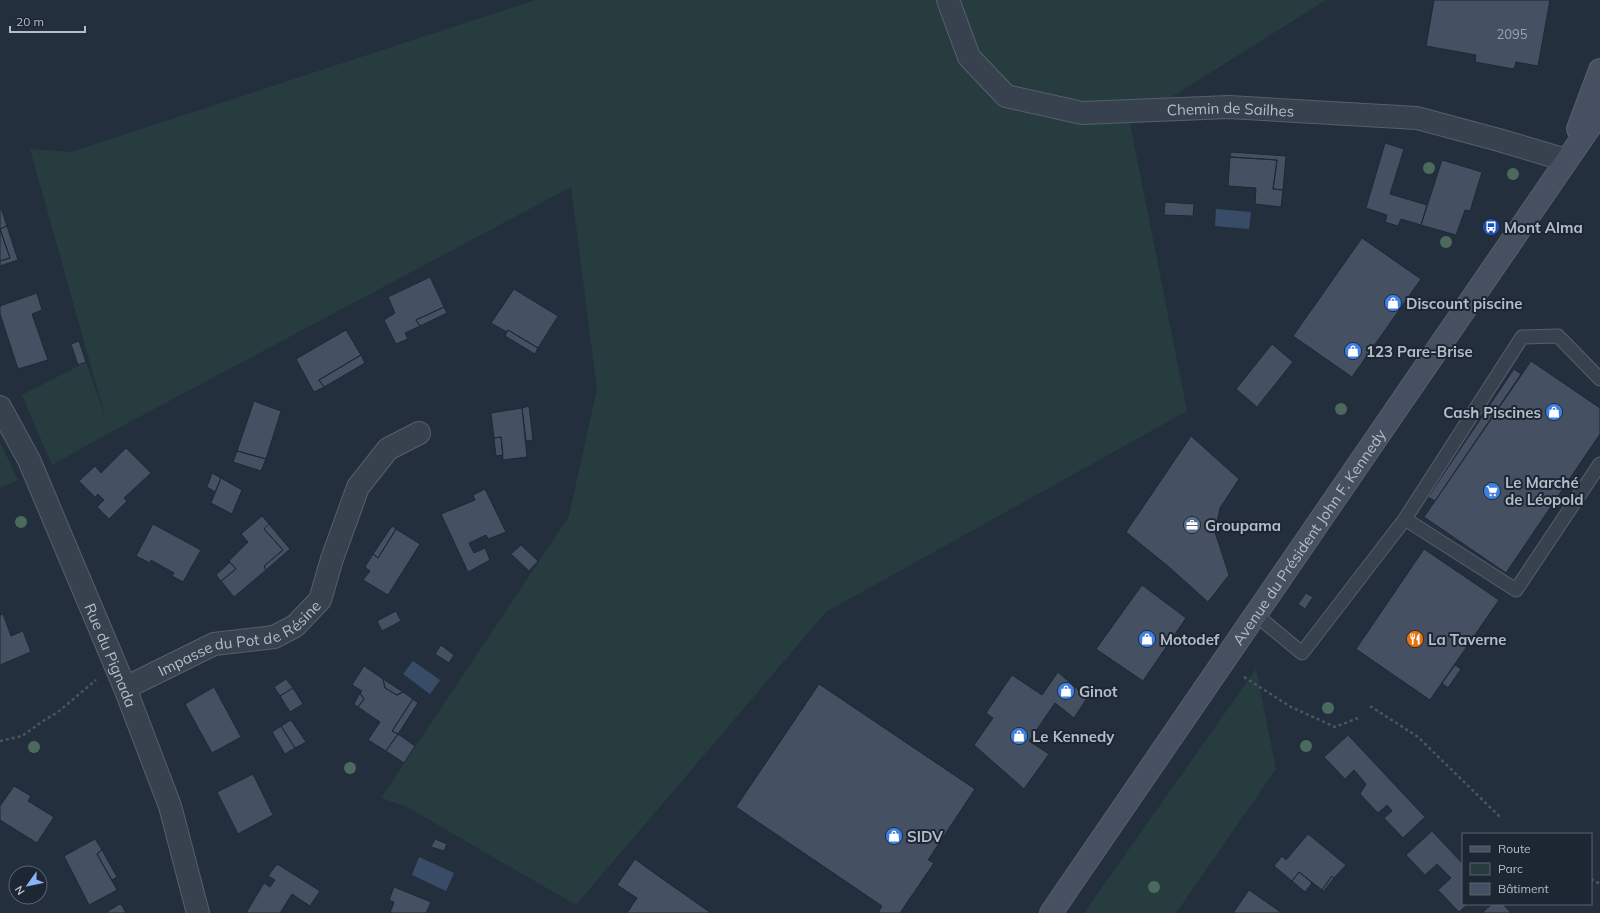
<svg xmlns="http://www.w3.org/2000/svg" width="1600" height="913" viewBox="0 0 1600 913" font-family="Mulish,sans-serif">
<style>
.green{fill:#263c3f}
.water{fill:#394c67}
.building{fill:#455162;stroke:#1f2835}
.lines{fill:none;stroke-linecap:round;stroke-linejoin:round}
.service-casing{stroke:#565f6c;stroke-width:15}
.minor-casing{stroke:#565f6c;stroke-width:24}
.secondary-casing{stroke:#565f6c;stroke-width:24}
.path{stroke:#44595c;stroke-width:2.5;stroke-dasharray:3 3;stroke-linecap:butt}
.service{stroke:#38414e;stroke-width:13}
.minor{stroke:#38414e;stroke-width:22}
.secondary{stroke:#465061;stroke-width:22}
.tree{fill:#4b6a5d}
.labels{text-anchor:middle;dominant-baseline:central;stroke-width:4;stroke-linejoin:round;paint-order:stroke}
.number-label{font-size:13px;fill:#98a1af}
.street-label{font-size:15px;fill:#b4bcc9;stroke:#1d2633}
.poi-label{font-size:15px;font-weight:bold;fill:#b4bcc9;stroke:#1d2633;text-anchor:start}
</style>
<rect width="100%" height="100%" fill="#242f3e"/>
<path class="green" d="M535 0H1326L1130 123 1187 411 826 612 576 905 407 807 381 798 569 516 597 389 571 187 109 433 52 465 22 395 86 362 106 420 30 149 71 152Z
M0 442 18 480 0 488Z
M1256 669 1276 769 1176 913H1084Z"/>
<path class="water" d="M1216 209 1251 212 1249 229 1215 226Z
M413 661 440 680 430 694 403 674Z
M419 857 454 873 446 891 412 875Z"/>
<path class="building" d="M1434 0H1550L1538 66 1516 62 1514 69 1475 62 1476 55 1426 46Z
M1385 143 1404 149 1390 194 1427 205 1421 225 1401 219 1398 226 1385 222 1387 215 1366 208Z
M1231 152 1286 156 1283 190 1273 189 1277 160 1230 157Z
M1230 157 1277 160 1273 189 1283 190 1281 207 1255 204 1256 188 1228 186Z
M1442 160 1482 172 1470 211 1465 210 1456 235 1421 225Z
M1165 202 1194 204 1193 216 1164 215Z
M1 208 7 226 0 229 10 258 0 261V209Z
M7 226 18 260 0 266V261L10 258 0 229Z
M1362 238 1421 279 1352 377 1293 336Z
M430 277 444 307 416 320 420 326 405 333 408 339 396 344 384 320 395 313 388 297Z
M514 289 558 316 538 348 508 330 507 332 491 323Z
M37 293 42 310 32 314 48 360 18 369 0 314V306Z
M444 307 447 313 420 326 416 320Z
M346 330 361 355 319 380 324 387 314 392 296 359Z
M508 330 538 348 535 354 505 336Z
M79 341 86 362 78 365 71 344Z
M1272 344 1293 362 1257 407 1236 389Z
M361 355 365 363 324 387 319 380Z
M1531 361 1600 408V434L1506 573 1424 517Z
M1514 369 1521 374 1435 501 1428 497Z
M254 401 281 411 266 459 237 451Z
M529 406 533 440 526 441 522 408Z
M522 408 527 457 503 460 501 437 494 438 491 413Z
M1191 436 1239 479 1220 508 1215 532 1229 575 1208 602 1169 567 1126 532Z
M501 437 503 455 496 456 494 438Z
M126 448 151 473 124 498 127 501 109 519 97 507 104 500 98 494 95 497 79 481 95 466 101 473Z
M237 451 266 459 261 471 233 462Z
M212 473 221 478 215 492 207 487Z
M221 478 242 490 232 514 211 503Z
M485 489 506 532 488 539 486 535 469 543 474 553 485 548 490 560 468 572 441 514 475 500 473 495Z
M262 516 269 524 264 529 283 550 264 566 266 570 234 597 221 581 236 569 229 561 248 542 241 534Z
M153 524 201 550 183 582 172 576 174 573 151 560 150 563 136 556Z
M269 524 290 549 266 570 264 566 283 550 264 529Z
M392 526 396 529 378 558 373 554Z
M396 529 420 544 388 595 363 580 370 571 365 567 373 554 378 558Z
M521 545 538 561 529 571 511 554Z
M1424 549 1499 600 1430 700 1356 649Z
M230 562 236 569 221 581 216 575Z
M1142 585 1186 618 1143 681 1096 649Z
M1306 593 1313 597 1305 609 1298 604Z
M396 611 401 621 382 631 377 621Z
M3 614 11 636 23 631 31 652 0 665V615Z
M441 645 454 655 449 663 435 654Z
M1455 665 1461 669 1448 688 1442 683Z
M364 666 383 679 385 688 397 695 403 692 413 699 392 731 398 734 386 751 368 740 380 722 358 707 364 699 360 693 362 691 352 685Z
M1058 672 1087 698 1074 718 1055 703 1029 741 1049 754 1024 789 974 745 993 718 986 713 1012 675 1042 695Z
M286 679 293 688 280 696 274 687Z
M383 679 403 692 397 695 385 688Z
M819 684 975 789 928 860 934 863 900 913H878L882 906 736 807Z
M214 687 241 737 212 753 185 704Z
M293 688 303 704 290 712 280 696Z
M360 693 364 699 358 707 354 704Z
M413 699 418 703 398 734 392 731Z
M291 720 306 742 295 748 281 726Z
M281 726 295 748 285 754 272 732Z
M398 734 415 746 404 763 386 751Z
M1348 735 1425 817 1403 838 1384 818 1392 811 1387 805 1378 813 1360 794 1366 784 1354 770 1345 779 1324 757Z
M253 774 273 815 238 834 217 792Z
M14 786 31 796 28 801 54 817 37 843 0 820V806Z
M1432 831 1463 864V904H1468L1459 912 1438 890 1451 878 1437 864 1425 875 1406 855Z
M1308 834 1346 865 1334 878 1332 876 1322 890 1299 872 1292 881 1274 866 1282 856 1286 860Z
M95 839 102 850 97 854 117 890 89 905 64 856Z
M435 839 447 844 444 851 431 847Z
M102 850 117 877 112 880 97 854Z
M635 859 654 873 711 913H627L637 898 617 885Z
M277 864 320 891 310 906 292 894 280 913H246L264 883 270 887 275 880 268 876Z
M1299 872 1312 883 1305 892 1292 881Z
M1332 876 1334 878 1323 892 1322 890Z
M394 887 431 902 426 913H390L394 902 389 900Z
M1249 890 1282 913H1233Z
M121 904 126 913H105L118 905Z
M1492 904H1503L1511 913H1482Z"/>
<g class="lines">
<defs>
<path id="service" d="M1405 519 1516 590 1600 464
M1256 615 1302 653 1405 519 1522 337 1558 336 1600 379"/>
<g id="minor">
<path id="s1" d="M948 0 969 57 1006 96 1082 113 1229 107 1417 118 1499 140 1566 160"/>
<path id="s2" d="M0 407 29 460 125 688 170 806 198 913"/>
<path id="s3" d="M125 688 214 644 274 637 295 626 320 600 332 559 358 487 388 449 419 433"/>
</g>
<g id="secondary">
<path d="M1578 129 1600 70"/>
<path id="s4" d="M1051 913 1600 112"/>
</g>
</defs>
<use href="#service" class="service-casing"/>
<use href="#minor" class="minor-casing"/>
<use href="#secondary" class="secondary-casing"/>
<path class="path" d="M1244 677 1291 707 1335 727 1358 718
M1370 706 1418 737 1500 817
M0 741 22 736 43 721 58 712 96 680
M1591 879 1600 884"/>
<use href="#service" class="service"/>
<use href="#minor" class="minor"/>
<use href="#secondary" class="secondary"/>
</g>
<g class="tree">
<circle cx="1429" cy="168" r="6"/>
<circle cx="1513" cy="174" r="6"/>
<circle cx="1446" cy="242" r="6"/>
<circle cx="1341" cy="409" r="6"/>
<circle cx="21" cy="522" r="6"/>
<circle cx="1328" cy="708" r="6"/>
<circle cx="1306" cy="746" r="6"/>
<circle cx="34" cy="747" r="6"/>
<circle cx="350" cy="768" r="6"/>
<circle cx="1154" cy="887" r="6"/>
</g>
<defs>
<symbol id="bus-disc" viewBox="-11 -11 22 22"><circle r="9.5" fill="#1a4fb4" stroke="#1d2633"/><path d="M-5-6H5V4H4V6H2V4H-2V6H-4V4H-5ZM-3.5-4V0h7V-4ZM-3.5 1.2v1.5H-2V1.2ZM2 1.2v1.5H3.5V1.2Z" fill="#fff"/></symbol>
<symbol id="shop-disc" viewBox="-11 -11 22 22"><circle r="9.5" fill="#3f7fe0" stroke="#1d2633"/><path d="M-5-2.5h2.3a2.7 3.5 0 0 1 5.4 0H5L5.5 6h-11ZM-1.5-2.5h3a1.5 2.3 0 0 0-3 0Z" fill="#fff"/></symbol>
<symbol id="supermarket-disc" viewBox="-11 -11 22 22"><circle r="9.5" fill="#3f7fe0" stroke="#1d2633"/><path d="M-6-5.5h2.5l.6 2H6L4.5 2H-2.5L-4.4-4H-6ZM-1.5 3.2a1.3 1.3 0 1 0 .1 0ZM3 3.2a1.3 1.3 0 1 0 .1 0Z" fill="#fff"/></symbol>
<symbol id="office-disc" viewBox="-11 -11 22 22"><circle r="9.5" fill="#5c6f8a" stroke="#1d2633"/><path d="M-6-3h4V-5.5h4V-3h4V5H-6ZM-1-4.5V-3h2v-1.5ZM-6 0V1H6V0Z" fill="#fff"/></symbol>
<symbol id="restaurant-disc" viewBox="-11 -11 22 22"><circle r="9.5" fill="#e8710a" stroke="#1d2633"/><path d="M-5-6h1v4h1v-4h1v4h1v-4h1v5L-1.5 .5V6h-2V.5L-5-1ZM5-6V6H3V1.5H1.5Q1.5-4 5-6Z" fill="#fff"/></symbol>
</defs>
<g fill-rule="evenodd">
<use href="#bus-disc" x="1481" y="217" width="20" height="20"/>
<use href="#shop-disc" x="1383" y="293" width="20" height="20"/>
<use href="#shop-disc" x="1343" y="341" width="20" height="20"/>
<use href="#shop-disc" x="1544" y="402" width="20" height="20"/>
<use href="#supermarket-disc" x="1482" y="481" width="20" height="20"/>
<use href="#office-disc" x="1182" y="515" width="20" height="20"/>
<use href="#shop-disc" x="1137" y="629" width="20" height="20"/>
<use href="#restaurant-disc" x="1405" y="629" width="20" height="20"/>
<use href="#shop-disc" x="1056" y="681" width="20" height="20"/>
<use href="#shop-disc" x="1009" y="726" width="20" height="20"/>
<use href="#shop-disc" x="884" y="826" width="20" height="20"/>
</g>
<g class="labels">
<g class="number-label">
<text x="1512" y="34">2095</text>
</g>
<g class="street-label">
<text stroke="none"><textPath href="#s1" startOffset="341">Chemin de Sailhes</textPath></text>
<text stroke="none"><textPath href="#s4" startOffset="456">Avenue du Président John F. Kennedy</textPath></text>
<text stroke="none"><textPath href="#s3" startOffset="127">Impasse du Pot de Résine</textPath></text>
<text stroke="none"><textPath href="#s2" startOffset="272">Rue du Pignada</textPath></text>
</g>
<g class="poi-label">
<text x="1504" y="227">Mont Alma</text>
<text x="1406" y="303">Discount piscine</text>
<text x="1366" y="351">123 Pare-Brise</text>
<text x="1541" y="412" text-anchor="end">Cash Piscines</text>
<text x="1505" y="482">Le Marché<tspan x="1505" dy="17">de Léopold</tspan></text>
<text x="1205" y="525">Groupama</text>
<text x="1160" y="639">Motodef</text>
<text x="1428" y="639">La Taverne</text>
<text x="1079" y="691">Ginot</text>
<text x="1032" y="736">Le Kennedy</text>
<text x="907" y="836">SIDV</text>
</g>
</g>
<rect x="1462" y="833" width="130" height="72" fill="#1d2633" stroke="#59626f"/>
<rect x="1470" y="846" width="20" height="6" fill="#465061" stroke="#59626f"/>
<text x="1498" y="853" font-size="12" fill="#b4bcc9">Route</text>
<rect x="1470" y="863" width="20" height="12" fill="#263c3f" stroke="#59626f"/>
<text x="1498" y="873" font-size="12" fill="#b4bcc9">Parc</text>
<rect x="1470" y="883" width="20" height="12" fill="#455162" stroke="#59626f"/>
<text x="1498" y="893" font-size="12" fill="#b4bcc9">Bâtiment</text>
<g transform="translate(28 885) rotate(237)"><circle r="19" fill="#1d2633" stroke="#59626f"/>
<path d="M0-3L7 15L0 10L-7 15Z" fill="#8ab4f8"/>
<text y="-6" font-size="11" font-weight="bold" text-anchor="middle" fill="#b4bcc9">N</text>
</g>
<path d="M10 26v6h75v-6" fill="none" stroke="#b4bcc9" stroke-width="2"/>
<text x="16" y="26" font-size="12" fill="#b4bcc9" stroke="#1d2633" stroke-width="3" paint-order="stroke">20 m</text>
</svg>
